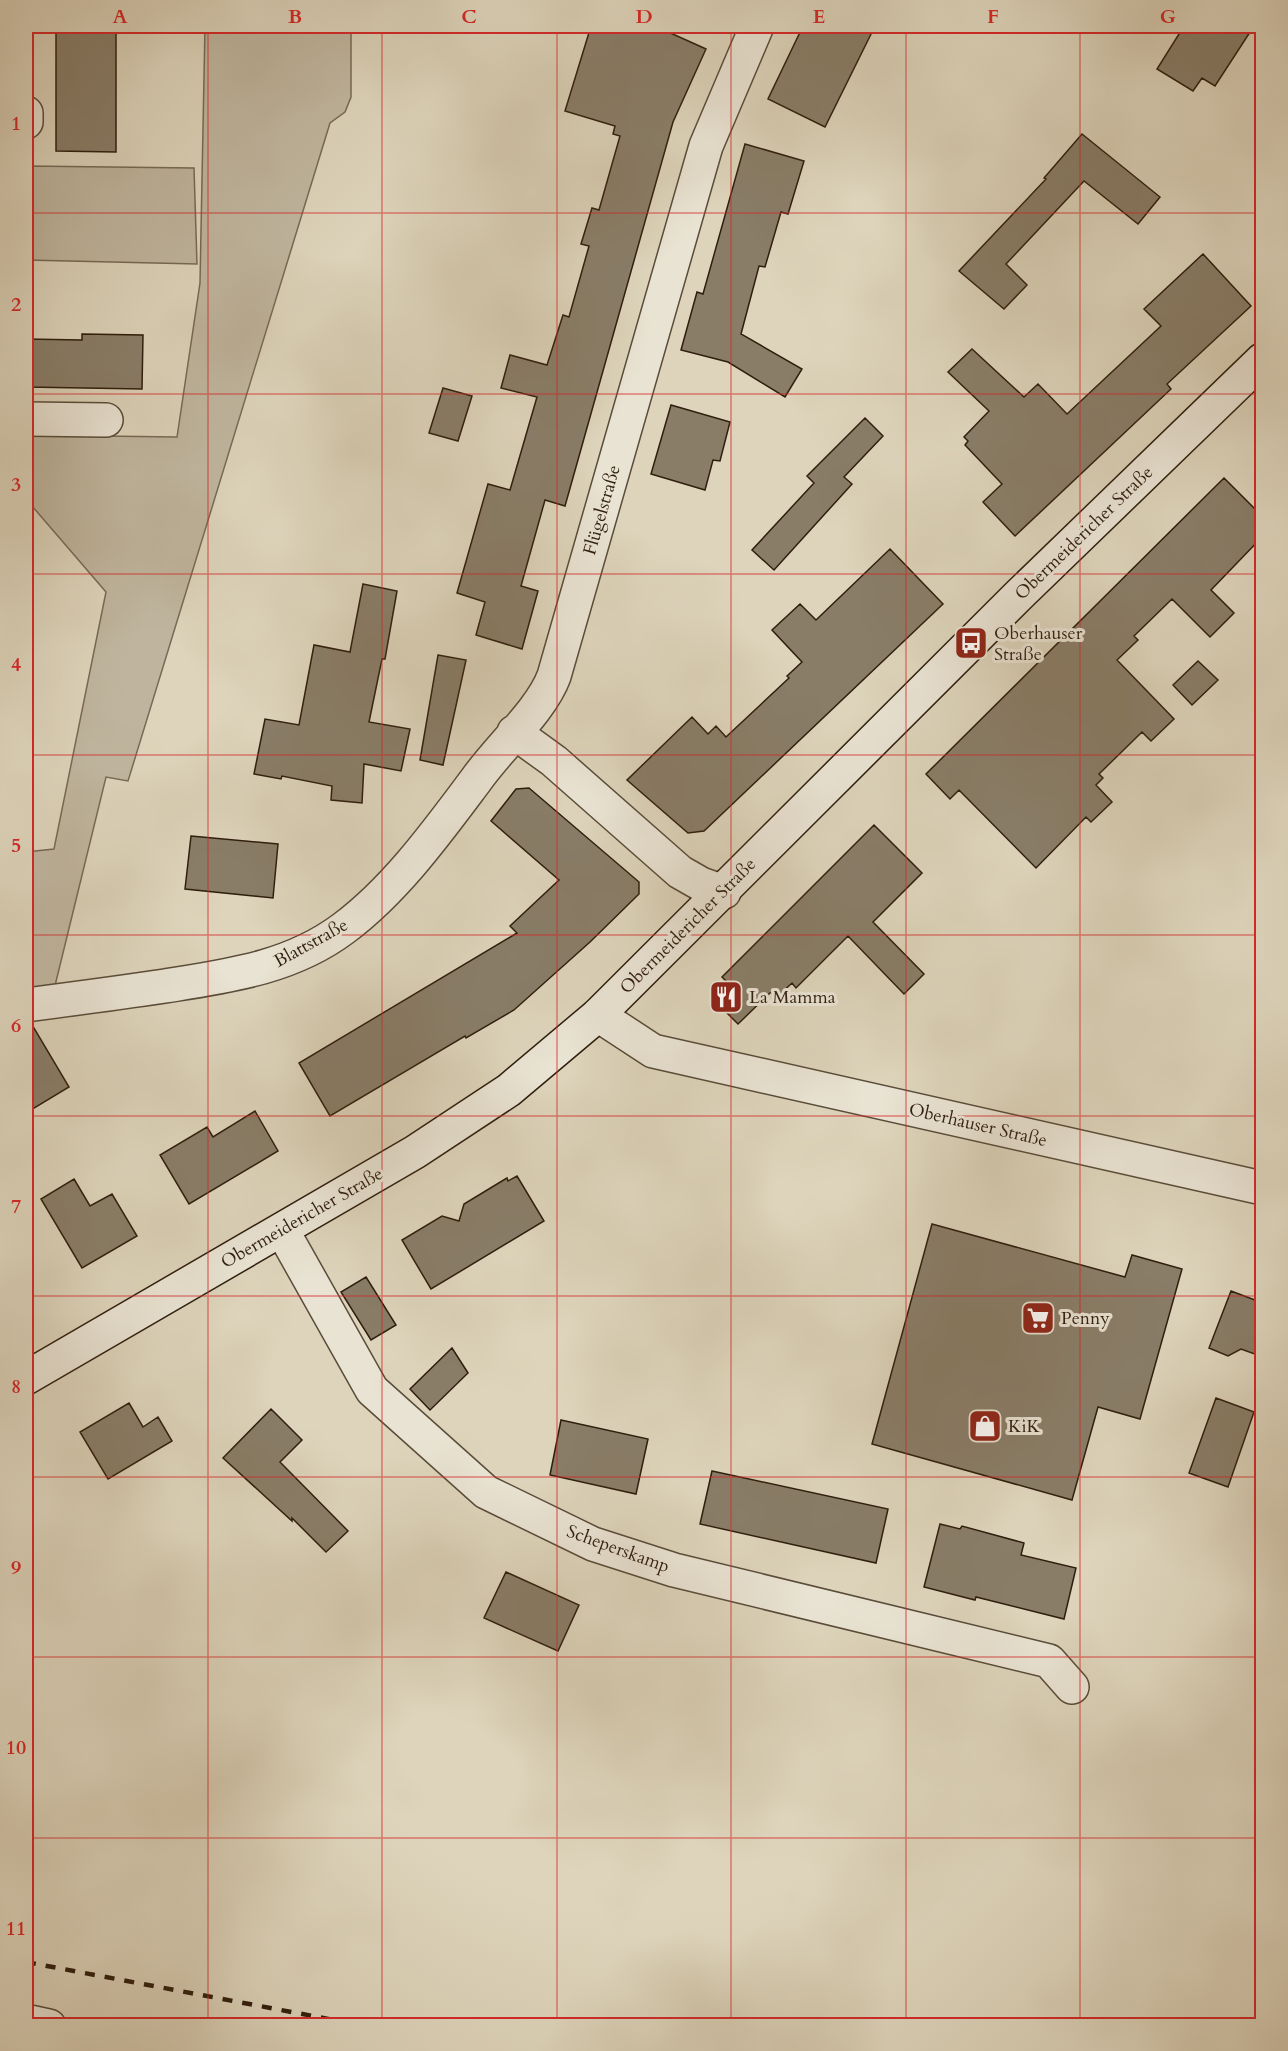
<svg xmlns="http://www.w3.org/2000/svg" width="1288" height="2051" viewBox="0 0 1288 2051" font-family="Cardo,serif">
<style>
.green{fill:#bfb59e;stroke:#776a56;stroke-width:1.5}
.building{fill:#897d68;stroke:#2f1e0e;stroke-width:1.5}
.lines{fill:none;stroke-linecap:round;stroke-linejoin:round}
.minor-casing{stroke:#5a4c39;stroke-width:36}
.tertiary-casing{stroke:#5a4c39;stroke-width:36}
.secondary-casing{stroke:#2f1e0e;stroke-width:36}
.minor{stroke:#e9e3d3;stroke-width:33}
.tertiary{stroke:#e9e3d3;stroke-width:33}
.secondary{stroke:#e9e3d3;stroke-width:33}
.rail{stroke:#2f1e0e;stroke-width:4.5;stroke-dasharray:10 10;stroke-linecap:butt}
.grid{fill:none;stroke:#d62828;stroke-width:1.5;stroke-opacity:0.55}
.labels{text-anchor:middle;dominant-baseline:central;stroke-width:6;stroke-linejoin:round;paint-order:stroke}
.street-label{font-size:18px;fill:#2f1e0e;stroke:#e9e3d3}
.poi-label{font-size:18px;fill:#2f1e0e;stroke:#e9e3d3;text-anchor:start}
.neatline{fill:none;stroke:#d62828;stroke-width:2}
.grid-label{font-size:20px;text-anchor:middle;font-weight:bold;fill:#d62828}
</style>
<rect width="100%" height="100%" fill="#ddd4bb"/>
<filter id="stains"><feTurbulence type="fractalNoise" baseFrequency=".00333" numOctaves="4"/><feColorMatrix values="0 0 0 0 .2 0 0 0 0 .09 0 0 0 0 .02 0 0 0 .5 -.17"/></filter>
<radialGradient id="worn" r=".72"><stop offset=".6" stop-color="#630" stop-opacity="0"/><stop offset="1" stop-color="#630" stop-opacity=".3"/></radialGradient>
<path class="green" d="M205 26H351V97L345 112 330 123 128 781 106 777 51 1002 26 1005V852L54 849 106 592 26 499V435L177 437 200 283Z
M26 166 194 168 197 264 26 260Z"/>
<path class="building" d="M56 26H116V152L56 151Z
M591 26H655L706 49 673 122 565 506 545 500 521 586 538 591 522 649 476 635 485 602 457 593 488 484 510 490 537 397 501 388 510 355 547 365 563 315 569 317 589 246 581 244 592 208 599 210 620 136 613 134 615 126 565 111Z
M803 26H875L825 127 768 99Z
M1184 26H1254L1215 86 1202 78 1193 91 1157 69Z
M1082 134 1160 197 1138 224 1084 181 1006 264 1027 285 1004 309 959 271 1046 179 1044 178Z
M745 144 804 161 788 214 781 212 765 267 759 266 741 334 802 369 785 397 728 362 681 350 697 292 703 294Z
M1203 254 1251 306 1167 384 1171 389 1015 536 983 502 1002 484 965 445 968 441 964 437 989 411 948 372 972 349 1024 397 1038 384 1067 414 1161 326 1144 309Z
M82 334 143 335 142 389 26 387V339L82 340Z
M443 388 472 396 458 441 429 433Z
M671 405 730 422 720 461 713 460 705 490 651 474Z
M865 418 883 436 844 477 852 484 774 570 752 550 814 483 807 476Z
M1224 478 1263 517V536L1211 590 1234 613 1210 637 1172 599 1134 636 1138 640 1117 660 1174 719 1151 741 1142 732 1099 774 1103 778 1096 785 1112 802 1091 822 1086 817 1036 868 959 790 950 799 926 774Z
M890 549 943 604 704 831 688 833 627 780 692 717 708 734 716 726 726 737 789 678 787 676 802 662 772 630 800 604 816 620Z
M363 584 397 591 385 659H382L369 722 410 729 401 771 364 764 362 803 331 800 332 786 282 776 281 779 254 774 265 719 299 725 314 645 350 652Z
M438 655 466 660 443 765 420 760Z
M1198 661 1218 680 1192 705 1173 685Z
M529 788 639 882V894L590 942 514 1010 466 1038 465 1036 330 1116 299 1063 517 933 510 926 559 880 491 821 516 789Z
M874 825 922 873 873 922 924 974 904 994 848 936 796 988 792 983 777 997 771 992 738 1024 713 999 728 983 722 977Z
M191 836 278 844 273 898 185 889Z
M26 1023H31L69 1087 26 1113Z
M255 1111 278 1151 189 1204 160 1155 207 1127 213 1137Z
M517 1176 544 1221 431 1289 402 1240 442 1216 459 1221 464 1204 507 1178 508 1181Z
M74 1179 90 1206 112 1194 137 1236 82 1268 41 1199Z
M932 1224 1125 1277 1132 1255 1182 1269 1140 1419 1098 1407 1072 1500 872 1444Z
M366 1277 396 1325 371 1340 341 1292Z
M1231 1291 1263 1303V1357L1241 1349 1228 1356 1209 1348Z
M452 1348 468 1373 430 1410 410 1389Z
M1216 1398 1254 1412 1228 1487 1189 1473Z
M129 1403 143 1427 158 1417 172 1441 108 1479 80 1432Z
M271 1409 302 1440 280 1462 348 1531 326 1552 292 1518V1521L223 1458Z
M561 1420 648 1439 636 1494 550 1475Z
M712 1471 888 1509 876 1563 700 1524Z
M940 1524 960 1529 962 1526 1024 1543 1021 1555 1076 1568 1064 1619 976 1597 975 1600 924 1587Z
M506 1572 579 1605 558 1651 484 1618Z"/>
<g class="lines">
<defs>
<path id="minor" d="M26 113V122
M26 419 106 420
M514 732 554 761 680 872 701 884 724 892
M26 1005C72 999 118 993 165 986 228 976 291 968 344 928 396 889 437 832 476 780 499 747 541 711 554 676L706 146 757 26
M282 1230 372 1390 486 1492 593 1544 674 1570 1049 1661 1072 1687
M26 2021 49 2026"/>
<path id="tertiary" d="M598 1015 653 1051 1262 1188"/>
<path id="secondary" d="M26 1378 415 1152 509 1090 598 1015 1019 595 1262 360"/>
</defs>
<use href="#minor" class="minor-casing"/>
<use href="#tertiary" class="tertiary-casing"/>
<use href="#secondary" class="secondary-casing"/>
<use href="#minor" class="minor"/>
<use href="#tertiary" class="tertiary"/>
<use href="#secondary" class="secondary"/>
<path class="rail" d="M26 1962 366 2026"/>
</g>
<path class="grid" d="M208 26V2026M382 26V2026M557 26V2026M731 26V2026M906 26V2026M1080 26V2026M26 213H1262M26 394H1262M26 574H1262M26 755H1262M26 935H1262M26 1116H1262M26 1296H1262M26 1477H1262M26 1657H1262M26 1838H1262"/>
<defs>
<symbol id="bus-square" viewBox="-11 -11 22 22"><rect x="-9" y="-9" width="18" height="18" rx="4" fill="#8f2418" stroke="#e9e3d3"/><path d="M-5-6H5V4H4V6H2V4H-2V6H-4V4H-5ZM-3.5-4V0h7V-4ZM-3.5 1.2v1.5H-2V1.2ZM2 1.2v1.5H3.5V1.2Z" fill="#fff"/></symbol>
<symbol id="restaurant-square" viewBox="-11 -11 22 22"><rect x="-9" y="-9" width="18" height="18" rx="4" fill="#8f2418" stroke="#e9e3d3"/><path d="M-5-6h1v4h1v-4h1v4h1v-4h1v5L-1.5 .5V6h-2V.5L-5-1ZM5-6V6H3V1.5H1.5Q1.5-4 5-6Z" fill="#fff"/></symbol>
<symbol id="supermarket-square" viewBox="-11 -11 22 22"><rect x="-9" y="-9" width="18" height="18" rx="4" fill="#8f2418" stroke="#e9e3d3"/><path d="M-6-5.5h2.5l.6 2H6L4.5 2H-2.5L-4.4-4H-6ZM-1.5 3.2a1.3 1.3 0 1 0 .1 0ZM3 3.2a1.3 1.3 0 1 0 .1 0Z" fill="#fff"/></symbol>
<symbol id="shop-square" viewBox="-11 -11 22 22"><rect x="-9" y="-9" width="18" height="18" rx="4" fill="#8f2418" stroke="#e9e3d3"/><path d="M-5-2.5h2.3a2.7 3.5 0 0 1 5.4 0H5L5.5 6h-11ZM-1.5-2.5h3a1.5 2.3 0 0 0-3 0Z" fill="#fff"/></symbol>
</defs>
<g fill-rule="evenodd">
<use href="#bus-square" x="952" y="624" width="38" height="38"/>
<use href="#restaurant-square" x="707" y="978" width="38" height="38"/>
<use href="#supermarket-square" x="1019" y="1299" width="38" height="38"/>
<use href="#shop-square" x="966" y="1407" width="38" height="38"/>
</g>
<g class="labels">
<g class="street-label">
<text transform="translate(602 510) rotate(-74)">Flügelstraße</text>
<text transform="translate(1084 533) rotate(-44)">Obermeidericher Straße</text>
<text transform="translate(688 926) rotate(-45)">Obermeidericher Straße</text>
<text transform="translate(311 943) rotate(-29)">Blattstraße</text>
<text transform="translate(978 1125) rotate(13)">Oberhauser Straße</text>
<text transform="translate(302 1218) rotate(-30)">Obermeidericher Straße</text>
<text transform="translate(618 1549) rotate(20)">Scheperskamp</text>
</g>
<g class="poi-label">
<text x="994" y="633">Oberhauser<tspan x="994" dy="21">Straße</tspan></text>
<text x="749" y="997">La Mamma</text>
<text x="1061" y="1318">Penny</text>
<text x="1008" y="1426">KiK</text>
</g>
</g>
<rect width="1288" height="2051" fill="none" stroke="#ddd4bb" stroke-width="66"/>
<rect x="33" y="33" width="1222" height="1985" class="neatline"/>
<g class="grid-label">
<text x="120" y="23">A</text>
<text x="295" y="23">B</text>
<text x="469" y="23">C</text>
<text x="644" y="23">D</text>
<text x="819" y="23">E</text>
<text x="993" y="23">F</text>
<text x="1168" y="23">G</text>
<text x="16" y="130">1</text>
<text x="16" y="311">2</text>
<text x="16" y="491">3</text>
<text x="16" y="671">4</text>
<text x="16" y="852">5</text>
<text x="16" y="1032">6</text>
<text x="16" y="1213">7</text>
<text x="16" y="1393">8</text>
<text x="16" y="1574">9</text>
<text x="16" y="1754">10</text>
<text x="16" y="1935">11</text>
</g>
<rect width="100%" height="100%" filter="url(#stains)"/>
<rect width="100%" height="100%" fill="url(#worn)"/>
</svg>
